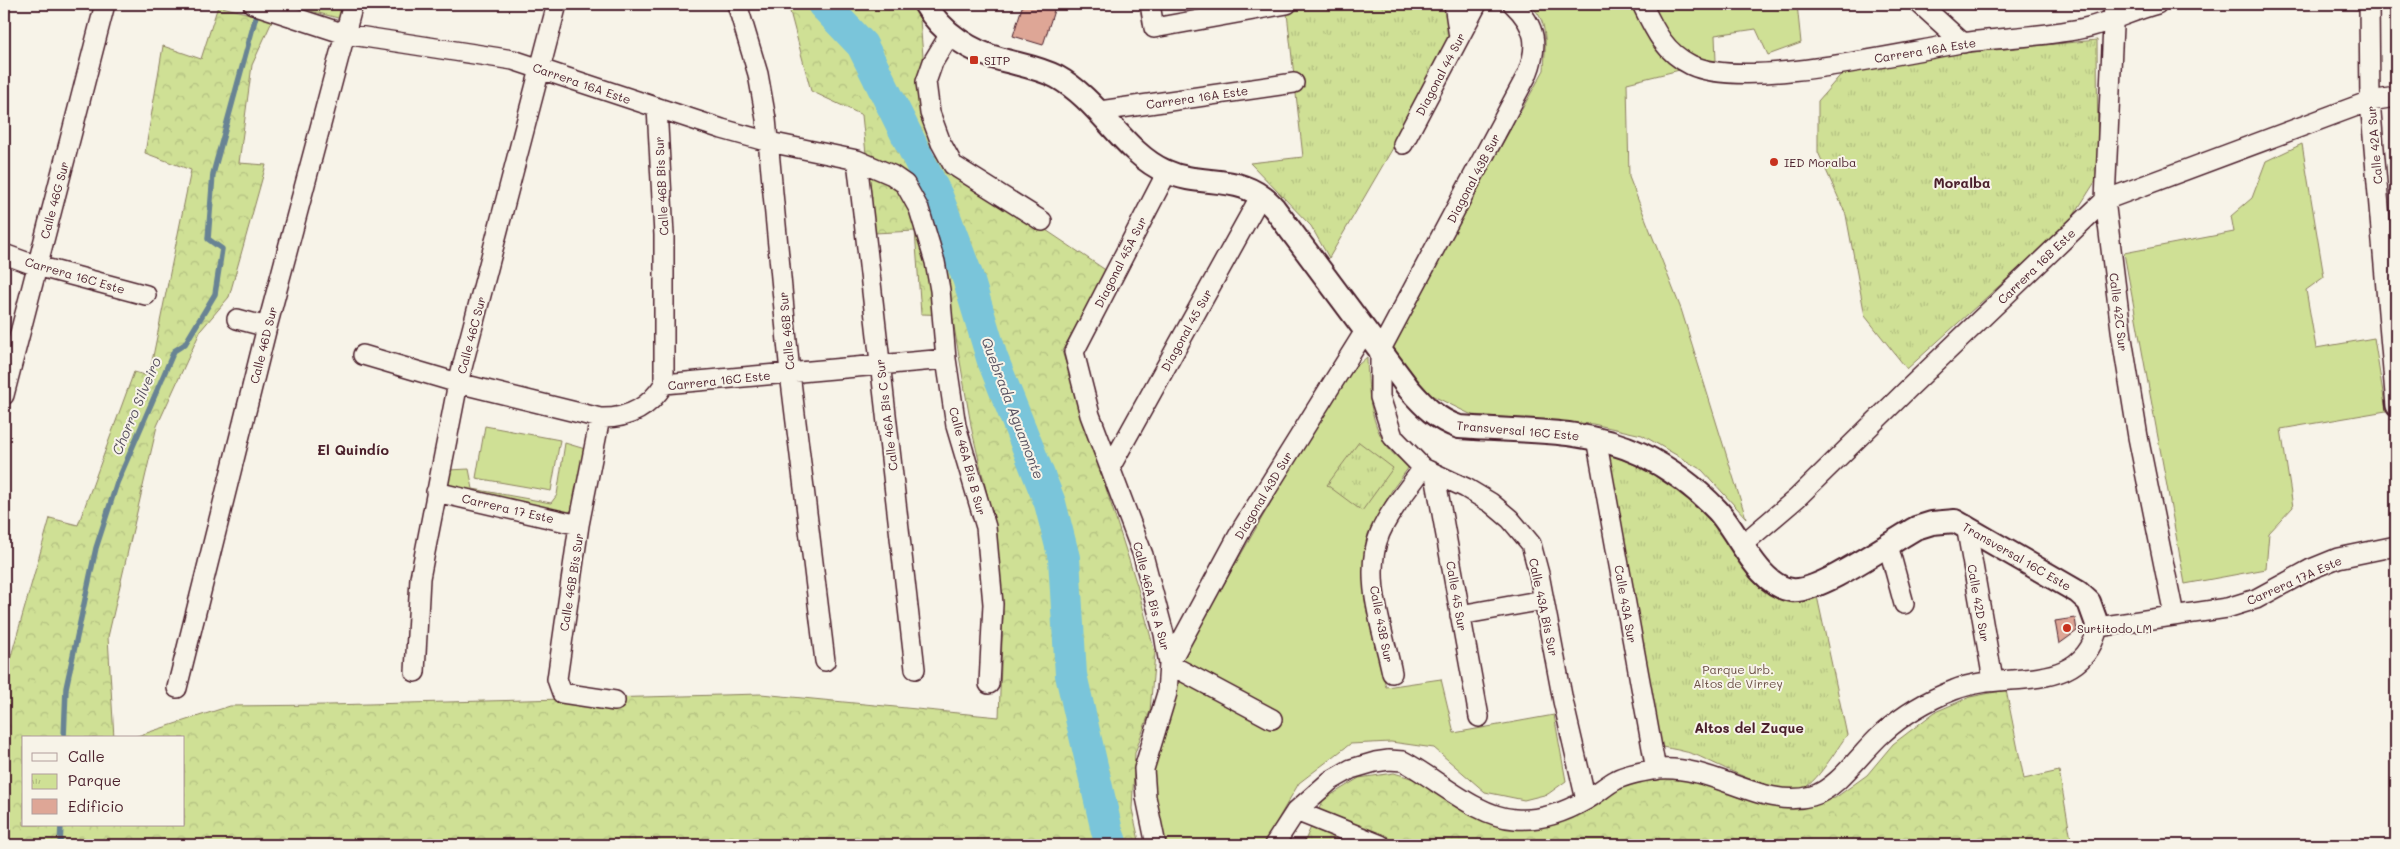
<svg xmlns="http://www.w3.org/2000/svg" width="2400" height="849" viewBox="0 0 2400 849" font-family="Mali,sans-serif">
<style>
.green{fill:#cfe095;stroke:#8c8060}
.forest{fill:url(#forest-crowns);stroke:#8c8060}
.park{fill:url(#park-tufts);stroke:#8c8060}
.lines{fill:none;stroke-linecap:round;stroke-linejoin:round}
.stream{stroke:#678394;stroke-width:5.5}
.river{stroke:#7ac5da;stroke-width:32}
.building{fill:#dea696;stroke:#4a1f2b}
.minor-casing{stroke:#4a1f2b;stroke-width:22}
.tertiary-casing{stroke:#4a1f2b;stroke-width:26}
.minor{stroke:#f7f3e8;stroke-width:19}
.tertiary{stroke:#f7f3e8;stroke-width:22}
.poi-dot{fill:#c8321e;stroke:#f7f3e8;stroke-width:2}
.labels{text-anchor:middle;dominant-baseline:central;stroke-width:4;stroke-linejoin:round;paint-order:stroke}
.street-label{font-size:12px;fill:#4a1f2b;stroke:#f7f3e8}
.poi-label{font-size:12px;fill:#4a1f2b;stroke:#f7f3e8;text-anchor:start}
.park-label{font-size:12px;fill:#6b4f46;stroke:#f7f3e8}
.neighbourhood-label{font-size:14px;font-weight:bold;fill:#4a1f2b;stroke:#f7f3e8}
.water-label{font-size:14px;font-style:italic;fill:#585160;stroke:#f7f3e8}
</style>
<defs>
<pattern id="forest-crowns" width="20" height="18" patternUnits="userSpaceOnUse" patternTransform="scale(1.25)"><rect width="20" height="18" fill="#cfe095"/><path d="M2 6a3 3 0 1 1 6 0M12 15a3 3 0 1 1 6 0" fill="none" stroke="#b3c081"/></pattern>
<pattern id="park-tufts" width="24" height="20" patternUnits="userSpaceOnUse" patternTransform="scale(1.25)"><rect width="24" height="20" fill="#cfe095"/><path d="M3 7l-1-3M5 7V3M7 7l1-3M15 17l-1-3M17 17v-4M19 17l1-3" fill="none" stroke="#b3c081"/></pattern>
</defs>
<rect width="100%" height="100%" fill="#f7f3e8"/>
<filter id="ink" filterUnits="userSpaceOnUse"><feTurbulence type="fractalNoise" baseFrequency=".02" numOctaves="2"/><feDisplacementMap in="SourceGraphic" scale="10" xChannelSelector="R" yChannelSelector="G"/><feConvolveMatrix kernelMatrix="1 2 1 2 8 2 1 2 1" color-interpolation-filters="sRGB"/></filter>
<g filter="url(#ink)">
<path class="green" d="M1528 4H1797L1801 43 1768 55 1756 29 1715 35 1716 61 1627 83 1629 177 1681 309 1746 518 1702 470 1642 435 1593 424 1472 415 1431 395 1389 345 1544 70C1545 47 1550 18 1528 4Z
M2302 144 2324 277 2306 290 2316 348 2374 338 2386 411 2281 429 2293 507 2269 533 2266 569 2185 584 2124 253 2234 232 2231 216 2252 198 2266 161Z
M1367 357C1368 386 1369 420 1386 445 1391 454 1402 460 1409 467L1392 490 1368 534 1363 578 1370 626 1386 687 1441 679 1454 733 1554 715 1566 781 1548 794 1524 800 1485 792 1434 748 1391 742 1350 744 1299 783 1263 845H1168L1155 818 1152 769 1181 659 1341 380Z
M485 426 560 440 551 491 476 478Z
M565 443 585 449 572 510 566 514 451 486 447 481 448 470 469 469 473 489 551 503 557 495Z"/>
<path class="forest" d="M252 4H280L252 65 239 163 266 165 229 297 201 330 157 426 108 637 114 738H24V825H184V738H131L230 706 329 705 761 694 999 717 1003 615 997 536 972 431 952 315 921 314 915 231 874 233 862 115 811 91 788 4H915L920 20 931 153 1107 271 1062 351 1137 585 1155 653 1150 711 1135 753 1132 809 1140 845H4V786L7 784 4 760V681L50 518 78 525 134 372 149 376 191 170 145 153 163 46 201 59 218 6 250 14Z
M283 4H346L342 19Z
M2006 690 2024 779 2059 771 2072 845H1303L1323 800 1359 778 1394 773 1421 781 1522 826 1636 778 1680 774 1738 797 1791 806 1835 798 1867 775 1893 744 1935 712 1970 697Z"/>
<path class="park" d="M1286 4H1452L1458 36 1329 258 1311 226 1250 163 1303 157Z
M2097 40 2098 177 2069 223 1907 369 1865 316 1846 215 1818 152V101L1850 64Z
M1359 442 1393 468 1362 511 1327 485Z
M1606 453C1642 467 1689 488 1714 518 1731 538 1751 590 1778 596 1790 599 1805 596 1817 596L1847 735C1837 748 1816 785 1800 790 1780 797 1717 764 1696 755 1685 751 1673 749 1662 747L1659 742Z"/>
<g class="lines">
<path class="stream" d="M64 738 66 688 96 548 117 483 174 351 185 344 215 294 222 249 208 239 213 174 256 16
M60 845 61 825"/>
<path class="river" d="M823 4 862 45 937 196 968 278 992 358 1050 503 1064 558 1071 675 1107 831 1112 845"/>
</g>
<path class="building" d="M1023 4H1056L1043 45 1013 36Z
M2075 618 2077 631 2059 644 2055 621Z"/>
<g class="lines">
<defs>
<path id="minor" d="M253 4 345 34 513 60 722 129 769 142 857 160 892 175 905 184 919 209 935 262 940 290 946 359 956 426 986 527 993 604 989 684
M737 4 758 74 766 119 790 373 825 661
M1150 4 1154 28 1287 4
M1454 4 1459 37
M1513 4C1536 26 1539 45 1527 75L1380 351V397L1393 437 1423 468 1466 488 1491 503 1510 519 1531 544 1539 574 1563 701 1586 800
M1642 4C1654 29 1664 52 1691 65 1744 90 1899 53 1961 43 2003 37 2047 37 2089 27 2112 21 2134 10 2157 4
M1920 4 1963 43
M2114 4 2105 200 2122 338 2138 437 2174 615
M2369 4 2370 101 2396 406
M950 34 933 62 926 82 930 113 941 143 953 165 1042 221
M657 108 664 235V384
M1100 111 1294 83
M1403 144 1477 4
M857 160 915 669
M4 254 37 266 146 295
M237 319 267 327
M363 355 458 383 600 418C628 419 649 408 664 384L946 359
M4 395 105 4
M600 418 579 525 557 679 562 693 615 701
M1596 438 1656 770
M1111 466 1261 195
M1435 475 1479 717
M436 492 579 525
M1966 525 1993 680
M1743 544 1797 498 1907 390 2105 200 2370 101 2396 97
M1888 545 1904 604
M1460 615 1544 600
M415 672 420 578 458 383 557 4
M1392 673C1383 629 1362 577 1380 533 1390 510 1409 488 1423 468
M177 688 267 327 353 4
M1272 719 1169 664 1243 527 1365 331
M1296 811 1381 845
M1156 845 1146 797 1144 769 1167 693 1169 664 1164 634 1143 555 1090 415 1074 352 1167 172
M1274 845 1296 811 1330 781 1351 769 1375 762 1389 760 1403 761C1436 778 1477 817 1515 819 1539 821 1565 812 1586 800 1597 794 1606 785 1616 780 1627 774 1646 771 1658 769 1713 764 1762 810 1812 796 1838 789 1862 751 1883 733 1903 715 1928 700 1954 690 2005 669 2081 698 2098 627L2227 608 2256 599 2311 569 2338 558 2396 546"/>
<path id="tertiary" d="M925 4C942 33 971 52 1003 60 1021 65 1040 68 1057 77 1099 100 1125 154 1165 171 1204 189 1242 171 1274 208L1409 389C1424 406 1436 419 1459 427 1520 432 1584 427 1641 454 1669 468 1695 487 1717 510 1738 532 1759 587 1792 590 1819 593 1889 543 1916 528L1932 523 1955 521 2078 592 2089 602 2098 627"/>
</defs>
<use href="#minor" class="minor-casing"/>
<use href="#tertiary" class="tertiary-casing"/>
<use href="#minor" class="minor"/>
<use href="#tertiary" class="tertiary"/>
</g>
</g>
<g class="poi-dot">
<rect x="969" y="55" width="10" height="10" rx="2.5"/>
<circle cx="1774" cy="162" r="5"/>
<circle cx="2067" cy="628" r="5"/>
</g>
<g class="labels">
<g class="street-label">
<text transform="translate(1925 50) rotate(-9)">Carrera 16A Este</text>
<text transform="translate(1440 74) rotate(-62)">Diagonal 44 Sur</text>
<text transform="translate(582 83) rotate(19)">Carrera 16A Este</text>
<text transform="translate(1197 97) rotate(-8)">Carrera 16A Este</text>
<text transform="translate(2374 145) rotate(-95)">Calle 42A Sur</text>
<text transform="translate(1473 178) rotate(-62)">Diagonal 43B Sur</text>
<text transform="translate(661 186) rotate(-93)">Calle 46B Bis Sur</text>
<text transform="translate(54 200) rotate(-75)">Calle 46G Sur</text>
<text transform="translate(1120 262) rotate(-63)">Diagonal 45A Sur</text>
<text transform="translate(2036 266) rotate(-44)">Carrera 16B Este</text>
<text transform="translate(75 275) rotate(16)">Carrera 16C Este</text>
<text transform="translate(2119 312) rotate(83)">Calle 42C Sur</text>
<text transform="translate(1186 330) rotate(-61)">Diagonal 45 Sur</text>
<text transform="translate(786 331) rotate(-95)">Calle 46B Sur</text>
<text transform="translate(471 335) rotate(-75)">Calle 46C Sur</text>
<text transform="translate(263 345) rotate(-76)">Calle 46D Sur</text>
<text transform="translate(719 380) rotate(-6)">Carrera 16C Este</text>
<text transform="translate(886 415) rotate(-97)">Calle 46A Bis C Sur</text>
<text transform="translate(1518 430) rotate(5)">Transversal 16C Este</text>
<text transform="translate(968 461) rotate(75)">Calle 46A Bis B Sur</text>
<text transform="translate(1263 495) rotate(-59)">Diagonal 43D Sur</text>
<text transform="translate(508 508) rotate(13)">Carrera 17 Este</text>
<text transform="translate(2017 556) rotate(30)">Transversal 16C Este</text>
<text transform="translate(2294 580) rotate(-24)">Carrera 17A Este</text>
<text transform="translate(571 582) rotate(-81)">Calle 46B Bis Sur</text>
<text transform="translate(1152 596) rotate(75)">Calle 46A Bis A Sur</text>
<text transform="translate(1457 596) rotate(80)">Calle 45 Sur</text>
<text transform="translate(1979 603) rotate(80)">Calle 42D Sur</text>
<text transform="translate(1626 604) rotate(80)">Calle 43A Sur</text>
<text transform="translate(1544 607) rotate(78)">Calle 43A Bis Sur</text>
<text transform="translate(1382 624) rotate(79)">Calle 43B Sur</text>
</g>
<g class="poi-label">
<text x="984" y="60">SITP</text>
<text x="1784" y="162">IED Moralba</text>
<text x="2077" y="628">Surtitodo LM</text>
</g>
<g class="park-label">
<text x="1738" y="669">Parque Urb.<tspan x="1738" dy="14">Altos de Virrey</tspan></text>
</g>
<g class="neighbourhood-label">
<text x="1962" y="182">Moralba</text>
<text x="353" y="449">El Quindío</text>
<text x="1749" y="727">Altos del Zuque</text>
</g>
<g class="water-label">
<text transform="translate(136 406) rotate(-67)">Chorro Silveiro</text>
<text transform="translate(1013 408) rotate(69)">Quebrada Aguamonte</text>
</g>
</g>
<rect width="2400" height="849" fill="none" stroke="#f7f3e8" stroke-width="20"/>
<rect x="10" y="10" width="2380" height="829" fill="none" stroke="#4a1f2b" stroke-width="2" filter="url(#ink)"/>
<rect x="22" y="736" width="162" height="90" fill="#f7f3e8" stroke="#b29e9c"/>
<rect x="32" y="753" width="25" height="8" fill="#f7f3e8" stroke="#b29e9c"/>
<text x="68" y="762" font-size="15" fill="#4a1f2b">Calle</text>
<rect x="32" y="774" width="25" height="15" fill="url(#park-tufts)" stroke="#b29e9c"/>
<text x="68" y="786" font-size="15" fill="#4a1f2b">Parque</text>
<rect x="32" y="799" width="25" height="15" fill="#dea696" stroke="#b29e9c"/>
<text x="68" y="812" font-size="15" fill="#4a1f2b">Edificio</text>
</svg>
